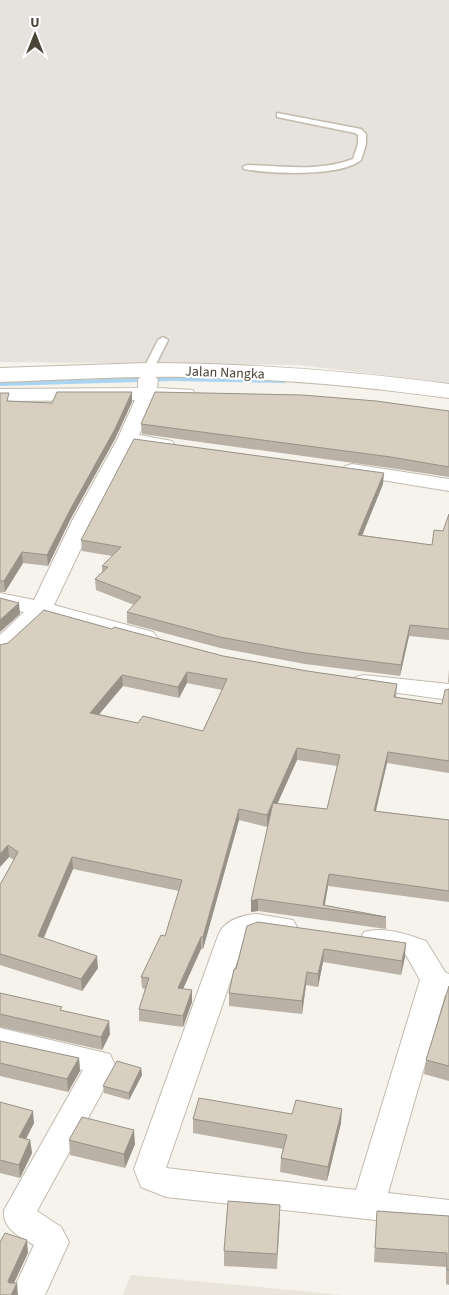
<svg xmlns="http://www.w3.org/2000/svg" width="449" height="1295" viewBox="0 0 449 1295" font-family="'Source Sans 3',sans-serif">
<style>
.residential{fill:#eae5da}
.industrial{fill:#e6e2dd}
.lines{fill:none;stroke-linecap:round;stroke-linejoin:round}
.stream{fill:#a9d4f2;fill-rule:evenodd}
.service-casing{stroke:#c2bbae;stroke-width:3}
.minor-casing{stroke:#c2bbae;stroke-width:2}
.tertiary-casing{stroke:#c2bbae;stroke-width:2}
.service{fill:#fff;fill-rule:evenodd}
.minor{fill:#fff;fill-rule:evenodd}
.tertiary{fill:#fff;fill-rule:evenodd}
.wall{fill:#bab2a6;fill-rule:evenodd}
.shaded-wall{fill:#979187}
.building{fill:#d8cfc1;stroke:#979187;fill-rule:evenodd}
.labels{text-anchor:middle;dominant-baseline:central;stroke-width:4.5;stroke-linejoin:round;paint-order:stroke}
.street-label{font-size:14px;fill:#4b4439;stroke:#fff}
</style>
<rect width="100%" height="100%" fill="#f6f3ec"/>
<path class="residential" d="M131 1275 343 1295H123Z"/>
<path class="industrial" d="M0 0H449V383L300 365 0 362Z"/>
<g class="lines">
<path class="stream" d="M174 377 285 379 288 381 285 383 174 381 0 386V382Z"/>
<defs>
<path id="service" d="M277 113 361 129 366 134V144L361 160C341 177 270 174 244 169L243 167 247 165C283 166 319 172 353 159L358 144V135L355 133 277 117Z
M163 337 168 340 153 370 148 373 144 372 143 370 158 340Z"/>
<path id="minor" d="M148 374 155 376 158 380 157 388 193 390 196 394 193 398 154 400 139 435 172 441 175 445 172 449 165 451 133 447 94 521 54 605 153 632 157 637 153 642 145 644 46 617 8 653 0 655V635L24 612 0 607V593L34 600 72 521 117 440 135 400 0 401V389L138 388V380L141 376Z
M352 464 449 479V491L345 474 342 470 345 466Z
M364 675 449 684V700L355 687 352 682 355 677Z
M257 914 293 920 297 927 293 934C277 939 260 929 245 939L166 1168 356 1190 420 980 406 955 364 946 360 939 364 932C384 926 407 934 426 941L445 972 449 974V996L445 995 388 1193 449 1200V1228L166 1197 141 1187 134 1169 219 933C226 920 242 915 257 914Z
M0 1028 110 1054 116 1067 37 1211 61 1227 69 1242 45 1295H11L34 1245C20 1237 2 1229 4 1210L83 1070 0 1052Z"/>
<path id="tertiary" d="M147 363C248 363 349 371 449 384V398C361 386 274 378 185 377 123 376 62 380 0 382V368Z"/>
</defs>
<use href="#service" class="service-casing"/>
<use href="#minor" class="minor-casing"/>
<use href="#tertiary" class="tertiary-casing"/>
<use href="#service" class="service"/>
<use href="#minor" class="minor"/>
<use href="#tertiary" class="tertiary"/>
</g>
<path class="wall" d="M0 393 9 401 52 403 132 402 115 439 70 520 48 566 23 563 5 592H0Z
M449 411V477L390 468 142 434 141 424Z
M383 484 362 535 432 545 443 531 449 514V640L409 636 400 676 305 664 220 648 127 623V612L134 605 96 590 95 579 102 572V566L112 556 82 551 81 540Z
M112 629 223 656 307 671 397 684 396 698 442 704 449 689V773L387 763 376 811 449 820V902L328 886 325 905 386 917V929L258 911 251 912 269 822 267 827 239 820 203 949H201L183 989 192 990V1002L183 1027 139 1021V1009L145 989 142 988 141 977 165 936 179 891 73 869 44 938 98 968 82 991 0 965V885L14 860 9 857 0 867V645ZM187 683 222 690 203 731 138 723 99 714 123 686 179 698ZM297 760 337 766 327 809 277 804Z
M449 669V683L448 682Z
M247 926 405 957 401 975 323 962 318 987 306 985 302 1014 229 1006V993Z
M449 986V1081L424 1074 426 1060Z
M0 993 62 1010 110 1034 102 1050 0 1027Z
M0 1041 79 1058 80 1071 68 1092 0 1076Z
M141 1068 142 1075 129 1100 104 1093 103 1086Z
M0 1102 34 1123 26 1139 30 1140 32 1153 20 1178 0 1173Z
M193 1119 341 1123 327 1181 280 1172 281 1158 283 1149 193 1133Z
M69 1140 135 1144 125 1168 70 1155Z
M377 1211 449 1216V1285L446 1284V1267L374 1262Z
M280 1219 277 1269 224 1266V1251Z"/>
<path class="shaded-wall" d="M132 392V402L115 439 70 520 48 566 47 555 70 510Z
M384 473 383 484 358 546V535Z
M22 552 23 563 5 592 4 581Z
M19 603 20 614 0 632V620Z
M410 625 409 636 400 676 401 665Z
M187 672V683L179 698 178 687Z
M122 675 123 686 91 724 90 713Z
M297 748V760L267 827V815Z
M388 752 387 763 373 822 374 811Z
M239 809V820L203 949V937Z
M8 845 9 857 0 867V854Z
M72 857 73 869 39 948 38 936Z
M329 874 328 886 324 908 323 905Z
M258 899V911L251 912V901Z
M201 937V949L178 1000V988Z
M406 943 405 957 401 975 402 961Z
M324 949 323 962 318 987V974Z
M97 956 98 968 82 991 81 979Z
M307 972 306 985 302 1014V1001Z
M192 990V1002L183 1027V1016Z
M109 1021 110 1034 102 1050 101 1037Z
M79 1058 80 1071 68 1092 67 1079Z
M141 1068 142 1075 129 1100V1093Z
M342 1109 341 1123 327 1181 328 1167Z
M33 1111 34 1123 20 1150 19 1137Z
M134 1130 135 1144 125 1168 124 1154Z
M30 1140 32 1153 20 1178 19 1165Z
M27 1240 28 1253 9 1294 8 1281Z
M17 1283 18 1295H11Z"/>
<path class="building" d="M57 392H132L115 429 70 510 47 555 22 552 4 581H0V393H9L7 401 52 403Z
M155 392 302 395 376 401 449 411V467L391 457 141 424Z
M134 439 384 473 358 535 432 545 434 530 443 531 449 514V629L410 625 401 665 306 653 220 637 127 612 141 597 95 579 108 567 102 566 121 547 81 540Z
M0 598 19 603 0 620Z
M44 610 112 629 114 627 223 656 307 671 397 684 394 697 442 704 445 690 449 689V761L388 752 374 811 449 820V891L329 874 323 905 386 917 258 899 251 901 273 803 327 809 340 755 297 748 267 815 239 809 203 937H201L178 988 192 990 183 1016 139 1009 149 978 141 977 161 935 165 936 182 880 72 857 38 936 97 956 81 979 0 954V885L18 852 8 845 0 854V645L8 643ZM187 672 227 679 203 731 143 716 138 723 90 713 122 675 178 687Z
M258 922 406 943 402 961 324 949 318 974 307 972 302 1001 229 993 234 969H236L247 926Z
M449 986V1066L426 1060Z
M0 993 62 1007 60 1010 109 1021 101 1037 0 1014Z
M0 1041 79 1058 67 1079 0 1063Z
M117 1061 141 1068 129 1093 103 1086Z
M199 1098 292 1114 296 1100 342 1109 328 1167 281 1158 287 1135 193 1119Z
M0 1102 33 1111 19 1137 30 1140 19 1165 0 1160Z
M82 1117 134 1130 124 1154 69 1140Z
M228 1201 280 1205 277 1254 224 1251Z
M377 1211 449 1216V1270H447V1253L375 1248Z
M5 1233 27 1240 8 1281 9 1283H17L11 1295H0V1242Z"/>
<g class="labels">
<g class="street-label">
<text transform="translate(225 373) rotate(2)">Jalan Nangka</text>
</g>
</g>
<g transform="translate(35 35)" stroke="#ffffff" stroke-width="4" paint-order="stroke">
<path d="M0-4L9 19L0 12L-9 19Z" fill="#4b4439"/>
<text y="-8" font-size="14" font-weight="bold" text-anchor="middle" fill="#4b4439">U</text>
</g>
</svg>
